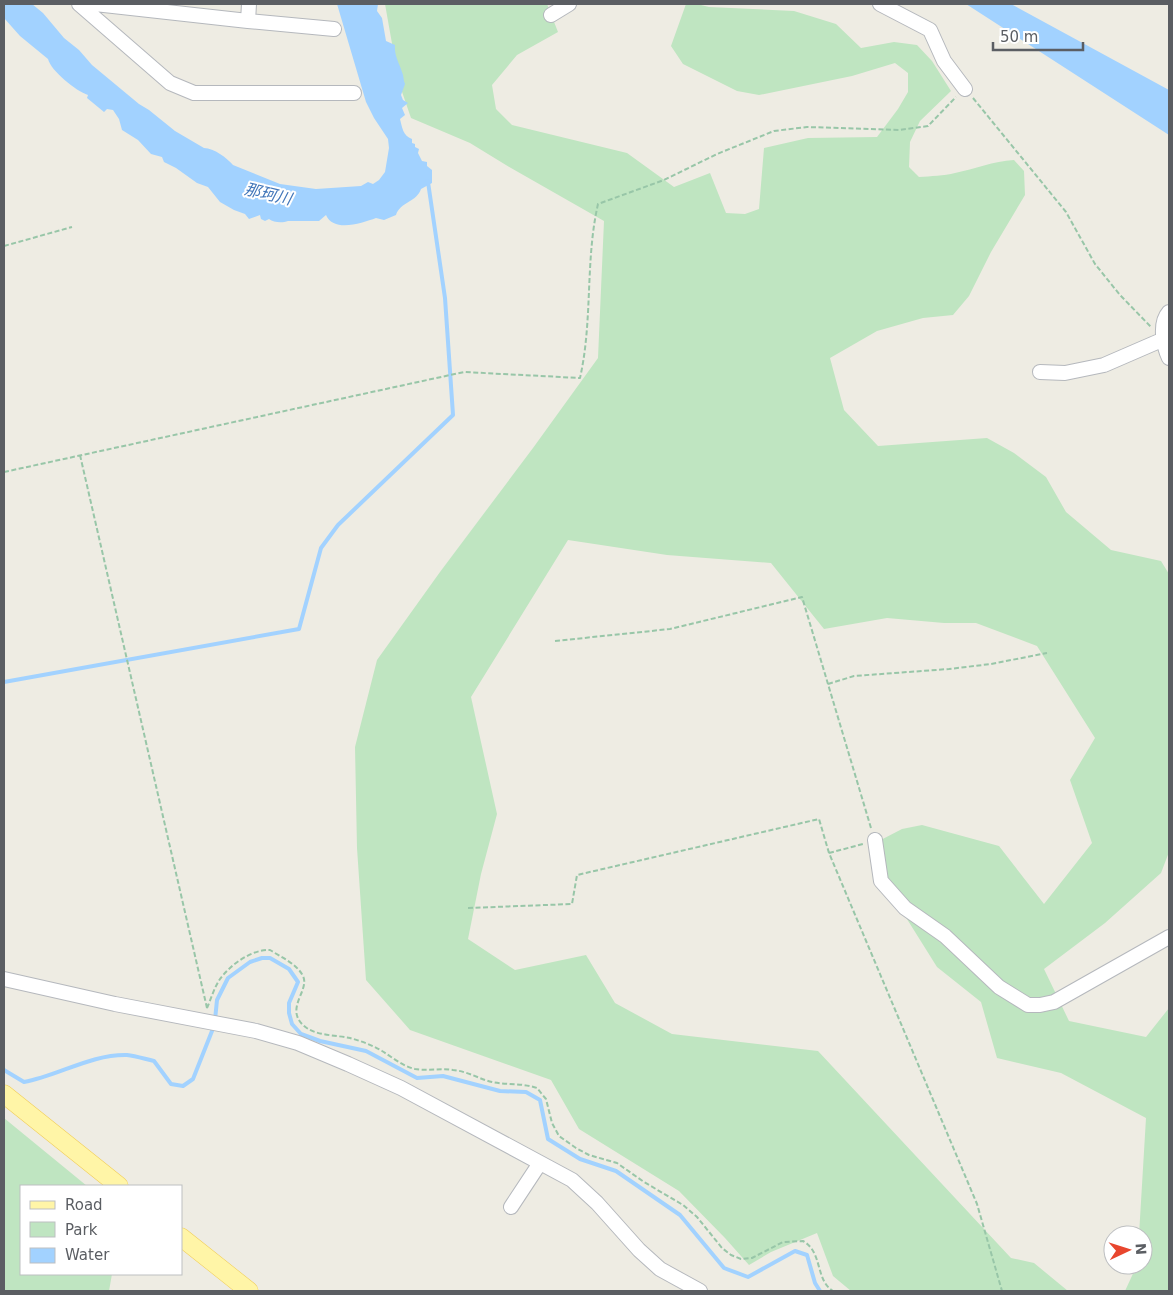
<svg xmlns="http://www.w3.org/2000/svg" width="1173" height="1295" viewBox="0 0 1173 1295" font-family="'DejaVu Sans','Noto Sans JP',sans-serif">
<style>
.green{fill:#bfe5c1}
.water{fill:#a2d2ff}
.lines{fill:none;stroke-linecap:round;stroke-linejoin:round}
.stream{stroke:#a2d2ff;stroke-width:4}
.minor-casing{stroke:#b5b8bd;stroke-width:16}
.major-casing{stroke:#f1cd59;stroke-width:19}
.path{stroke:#98c6a8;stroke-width:2;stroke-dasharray:5 2.5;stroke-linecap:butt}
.minor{stroke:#fff;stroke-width:14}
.major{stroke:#fff5a7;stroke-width:18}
.labels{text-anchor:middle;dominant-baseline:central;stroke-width:4;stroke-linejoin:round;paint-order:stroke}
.water-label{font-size:16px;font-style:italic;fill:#4176b9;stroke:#fff}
</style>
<rect width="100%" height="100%" fill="#eeece3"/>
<path class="green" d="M385 4H547L558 32 517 55 492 85 496 109 512 125 627 153 674 187 710 173 726 213 745 214 759 209 764 148 808 138 877 137 898 109 908 92V73L895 63 852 76 759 95 737 91 683 64 671 46 686 4H697L709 7 794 11 836 24 861 48 894 42 917 45 932 61 951 91 920 121 910 142 909 167 919 177C931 176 944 176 955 173 975 169 993 161 1014 160L1024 171 1025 195 991 252 969 296 953 315 923 318 877 331 830 358 844 410 878 446 987 438 1014 453 1046 477 1066 512 1111 550 1161 561 1169 574V852L1161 873 1105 923 1044 969 1069 1021 1146 1037 1169 1008V1291H1125L1137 1265H1143V1235H1139L1146 1118 1061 1073 997 1058 981 1002 937 967 870 860 875 843 902 829 922 825 999 846 1044 904 1092 843 1070 780 1095 738 1037 646 976 623H944L887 618 824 629 771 563 667 555 568 540 471 697 497 814 481 874 468 939 515 970 586 955 615 1003 672 1034 818 1051 1011 1258 1034 1263 1068 1291H851L833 1276 817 1233 771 1252 749 1265 725 1238 679 1191 579 1129 551 1080 410 1030 366 980 357 848 355 747 377 660 440 572 533 448 598 358 604 221 511 168 470 143 411 118 399 83Z
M4 1118 87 1186H21V1274H112L109 1291H4Z"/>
<path class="water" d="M4 4H32L43 13 64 38 79 50 92 65 139 104 149 110 175 131 204 148C214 148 227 158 233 165L280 184 316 189 361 186 368 182 373 184 379 180 385 172 389 148 388 139 374 118 366 102 337 4H378L377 11 382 18 386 41 395 45C394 55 399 63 402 72 404 76 403 80 405 84L401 95 403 100 408 103 402 108 405 115 400 119C402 127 403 136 412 139V143L415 144V147L419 149 418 153 422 161 427 162V166L432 170V183L421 189C417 202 400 202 396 215L384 220 376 218C362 223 334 233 326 215L319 221H288C283 223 274 223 269 219L265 221 261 219 260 215 249 219 245 214 234 210 220 202 208 187 197 183 176 168 164 162 162 157 151 154 138 140 122 130 119 119 113 110 107 109 104 112 87 98 88 95C76 91 51 71 48 59L20 36 4 18Z
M966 4H1011L1169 90V135Z"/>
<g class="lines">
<path class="stream" d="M4 682 299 629 321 548 338 525 453 415 445 298 428 182 427 181
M215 1020 217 1000 228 978 250 962 262 958H270L289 969 298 982 289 1003V1013L292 1024 301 1034 320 1041 366 1051 417 1078 443 1076 500 1091 526 1092 540 1100 548 1139 580 1159 616 1171 680 1215 724 1268 748 1277 795 1251 807 1255 815 1283 820 1291
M4 1070 24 1082C58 1076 91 1054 127 1055 136 1056 145 1059 154 1061L171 1084 183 1086 193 1079 214 1026"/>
<defs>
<path id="minor" d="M79 4 170 83 194 93H354
M95 4 248 21
M249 4 248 21 334 29
M880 4 930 30 944 61 965 89
M551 15 569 4
M1169 312C1159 323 1163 345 1169 358
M1040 372 1065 373 1104 365 1164 339
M875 840 881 881 905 908 945 936 999 987 1028 1005H1040L1054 1002 1169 937
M4 979 115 1004 256 1031 298 1043 348 1064 401 1088 572 1180 597 1203 639 1250 660 1269 700 1291
M511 1207 540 1163"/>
<path id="major" d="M4 1094 119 1186
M181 1237 249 1291"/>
</defs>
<use href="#minor" class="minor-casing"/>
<use href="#major" class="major-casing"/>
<path class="path" d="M973 98 1066 212 1095 264 1120 295 1151 327
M4 246 72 227
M80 455 207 1008
M4 472 464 372 580 378C593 320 585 261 598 204L664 180 717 154 774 131 807 127 899 130 928 126 956 97
M555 641 670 629 802 597 871 828
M828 684 854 676 949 669 991 664 1047 653
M829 853 863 844
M468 908 572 904 577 875 819 819 829 853 977 1204 1002 1291
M207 1008C211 999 214 988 220 979 230 965 252 949 270 950 281 957 297 964 303 976 310 990 285 1008 303 1025 314 1036 336 1035 350 1038 361 1041 372 1045 382 1051 392 1057 402 1066 415 1069 427 1071 440 1068 453 1070 467 1071 479 1079 492 1082 507 1085 523 1083 537 1088L546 1099 552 1123 559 1136 576 1148 589 1155 617 1163 644 1182 683 1205 697 1217 722 1248 731 1255 741 1259 752 1258 783 1242 803 1241C823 1252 815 1280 833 1291"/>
<use href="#minor" class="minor"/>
<use href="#major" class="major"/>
</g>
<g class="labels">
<g class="water-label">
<text transform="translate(268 194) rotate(13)">那珂川</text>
</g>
</g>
<rect width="1173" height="1295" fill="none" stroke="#5b5e63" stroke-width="10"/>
<rect x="20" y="1185" width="162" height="90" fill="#ffffff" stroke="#bdbfc1"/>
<rect x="30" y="1201" width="25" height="8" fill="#fff5a7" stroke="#bdbfc1"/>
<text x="65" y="1210" font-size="15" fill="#5b5e63">Road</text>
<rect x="30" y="1222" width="25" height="15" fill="#bfe5c1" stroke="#bdbfc1"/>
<text x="65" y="1235" font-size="15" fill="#5b5e63">Park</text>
<rect x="30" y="1248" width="25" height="15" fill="#a2d2ff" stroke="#bdbfc1"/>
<text x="65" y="1260" font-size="15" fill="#5b5e63">Water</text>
<g transform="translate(1128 1250) rotate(86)"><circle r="24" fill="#ffffff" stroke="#bdbfc1"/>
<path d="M0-4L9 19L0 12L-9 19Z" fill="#e8462e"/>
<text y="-8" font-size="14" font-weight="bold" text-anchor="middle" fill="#5b5e63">N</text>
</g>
<path d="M993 42v8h90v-8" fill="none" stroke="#5b5e63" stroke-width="2.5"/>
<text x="1000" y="42" font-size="15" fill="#5b5e63" stroke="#ffffff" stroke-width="4" paint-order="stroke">50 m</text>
</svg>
